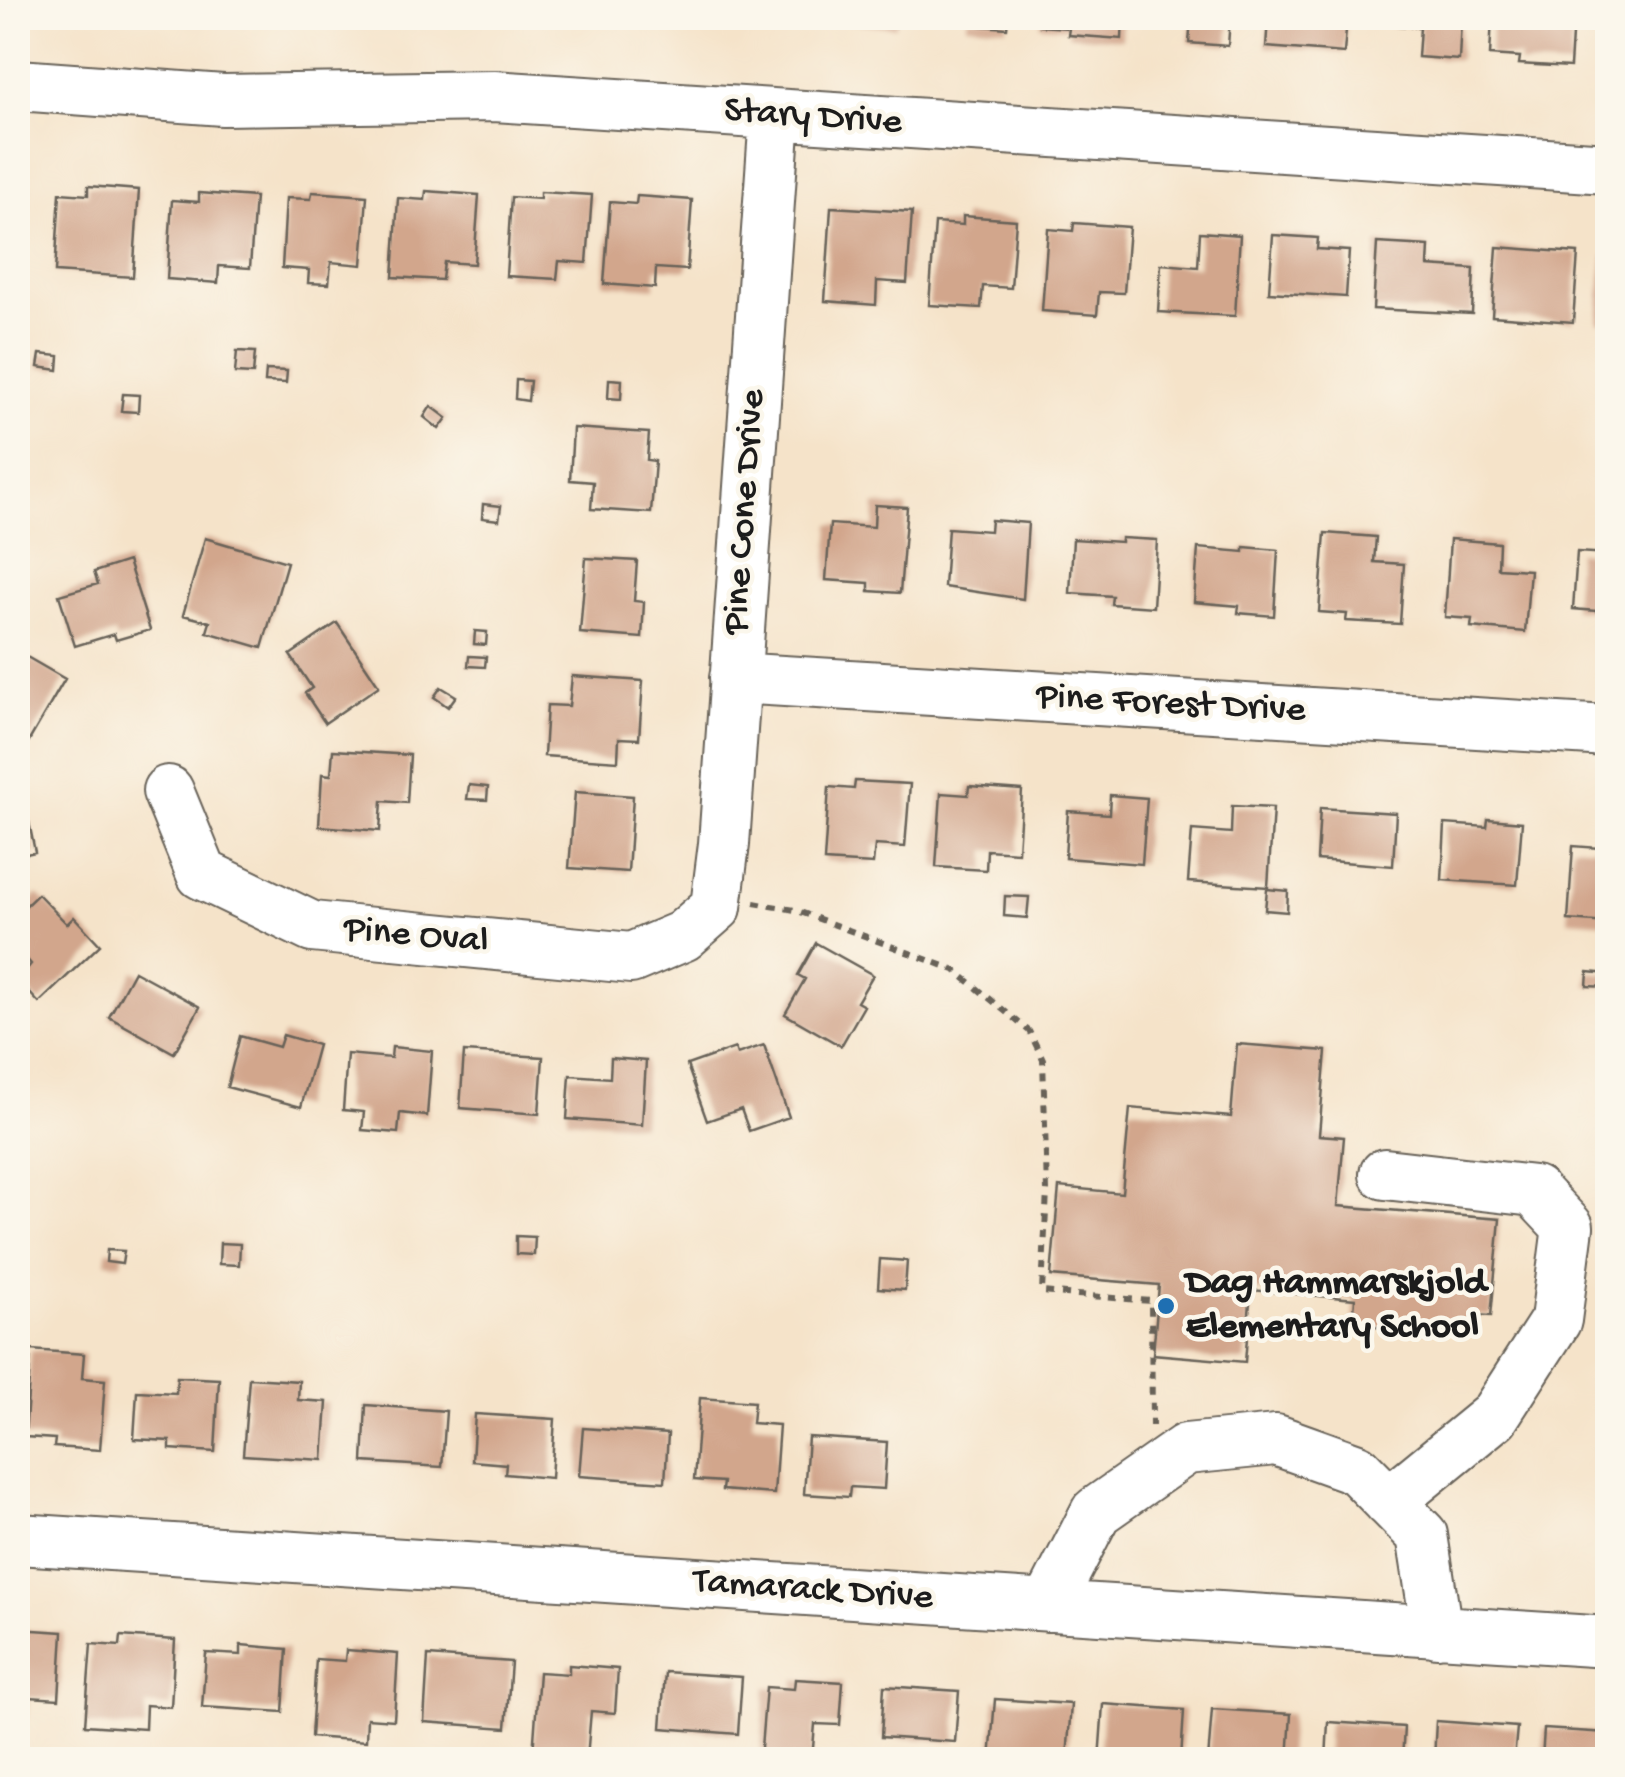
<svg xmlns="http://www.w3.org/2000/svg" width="1625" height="1777" viewBox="0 0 1625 1777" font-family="'Gochi Hand',sans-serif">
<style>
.building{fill:#d2a68c}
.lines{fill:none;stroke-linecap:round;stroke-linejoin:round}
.minor-casing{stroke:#686259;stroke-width:54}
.path{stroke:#686259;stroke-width:6;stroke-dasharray:8 8;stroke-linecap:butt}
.minor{stroke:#fff;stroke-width:50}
.poi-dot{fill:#1f6fb2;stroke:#fbf7ec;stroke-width:4}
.labels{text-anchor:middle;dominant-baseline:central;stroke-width:9;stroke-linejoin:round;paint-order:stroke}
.street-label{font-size:38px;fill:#1c1c1c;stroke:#fbf7ec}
.poi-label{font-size:38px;font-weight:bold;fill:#1c1c1c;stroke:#fbf7ec;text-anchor:start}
</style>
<rect width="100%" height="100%" fill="#fbf7ec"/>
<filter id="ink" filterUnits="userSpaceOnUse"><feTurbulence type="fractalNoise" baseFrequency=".01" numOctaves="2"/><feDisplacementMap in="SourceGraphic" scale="20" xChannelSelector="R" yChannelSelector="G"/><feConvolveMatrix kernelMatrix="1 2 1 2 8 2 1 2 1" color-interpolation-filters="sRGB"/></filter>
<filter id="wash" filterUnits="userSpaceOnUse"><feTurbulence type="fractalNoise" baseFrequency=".0048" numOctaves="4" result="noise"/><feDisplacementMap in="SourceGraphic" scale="40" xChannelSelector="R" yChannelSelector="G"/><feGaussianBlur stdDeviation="2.25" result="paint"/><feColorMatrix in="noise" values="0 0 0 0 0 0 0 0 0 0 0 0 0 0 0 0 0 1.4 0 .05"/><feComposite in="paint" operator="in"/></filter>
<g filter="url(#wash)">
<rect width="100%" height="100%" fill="#f5e3c9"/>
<g id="blocks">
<path class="building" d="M845 18H897L896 27 844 23Z
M967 18H1008L1007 28 967 25Z
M1041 18H1123L1122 39 1068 35 1069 28 1040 26Z
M1191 18H1230L1228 46 1189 43Z
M1268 18H1347L1344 53 1266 47Z
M1382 18H1461L1459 60 1418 57 1420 27 1381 25Z
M1492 18H1573L1570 67 1519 64 1520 57 1490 55Z
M18 185 30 186 26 243 18 242Z
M88 186 139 190 133 277 55 272 60 193 88 195Z
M426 191 479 195 474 264 444 262 442 280 393 277 398 198 425 200Z
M312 192 367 196 362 265 331 262 329 284 308 283 309 270 282 268 286 198 311 199Z
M540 192 592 195 587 263 559 261 557 279 506 276 511 197 540 199Z
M199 193 255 197 250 268 219 266 218 283 167 279 172 200 199 202Z
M637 196 692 200 687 270 656 268 655 288 604 284 610 202 636 204Z
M831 207 912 212 907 283 877 281 876 305 825 301Z
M963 216 1016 220 1011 288 983 286 981 308 929 305 935 223 963 225Z
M1074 223 1129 227 1124 293 1099 292 1097 315 1042 311 1048 229 1073 231Z
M1200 232 1240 235 1235 316 1158 312 1161 264 1198 267Z
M1273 235 1318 238 1317 249 1349 251 1346 297 1269 292Z
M1377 243 1429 246 1428 266 1474 269 1472 314 1373 309Z
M1497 247 1578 253 1573 322 1492 316Z
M1603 255H1608V323H1598Z
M237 351 255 352 253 374 235 373Z
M40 354 59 356 58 370 38 367Z
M266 370 287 371 286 383 265 382Z
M609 379 622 380 621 399 608 398Z
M516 380 530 381 528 401 515 399Z
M123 394 139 395 138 412 121 411Z
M431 406 447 418 439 429 424 417Z
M573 428 649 433 647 460 655 461 651 513 591 509 593 482 570 480Z
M483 504 501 506 499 520 482 518Z
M875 505 907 507 900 593 869 591V583L826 580 830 524 874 527Z
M991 520 1028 523 1023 599 944 587 948 528 990 531Z
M1325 533 1376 537 1374 562 1404 564 1400 624 1346 621 1347 614 1319 612Z
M205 538 287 562 262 648 207 632 210 622 183 615Z
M1121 538 1157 540 1153 607 1111 604 1112 596 1070 593 1073 539 1121 542Z
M1450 539 1499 543 1498 568 1530 570 1525 632 1471 627 1472 619 1445 617Z
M1244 547 1278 550 1274 616 1238 613 1239 606 1194 602 1198 548 1244 552Z
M1577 552 1608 554V612L1573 609Z
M586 558 637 561 634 601 644 602 642 638 580 633Z
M128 561 150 630 116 640 114 634 75 646 59 595 98 584 94 572Z
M337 623 379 686 325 723 305 693 312 688 290 655Z
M475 631 487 632 486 645 474 644Z
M20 653 65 679 26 746 18 741Z
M469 656 486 657 485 667 468 666Z
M572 676 643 681 639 739 619 738 618 761 544 756 547 705 569 706Z
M441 687 456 696 448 707 434 697Z
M333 750 410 755 407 803 382 801 380 831 319 826 322 774 331 775Z
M855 781 910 784 905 847 875 845 873 864 824 861 829 787 854 789Z
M469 785 488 787 487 800 467 799Z
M969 786 1022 790 1018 852 987 850 986 870 936 867 941 793 968 795Z
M575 792 633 796 628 872 569 868Z
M1110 795 1147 798 1142 864 1065 858 1068 811 1109 814Z
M24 797 35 852 18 856V799Z
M1232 806 1273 808 1268 887 1188 882 1192 830 1231 833Z
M1320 808 1396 813 1393 866 1317 860Z
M1488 819 1522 822 1517 885 1442 880 1445 824 1487 827Z
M1600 839H1608V923L1568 920 1573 846 1599 848Z
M1267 889 1288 891 1287 912 1265 910Z
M38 894 67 924 74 917 100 945 39 1003 18 980 31 964 18 949V913Z
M1005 896 1029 897 1027 918 1004 916Z
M816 943 873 975 857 1002 864 1006 841 1046 785 1014 805 979 798 975Z
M134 971 200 1007 174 1053 109 1017Z
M1588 972 1608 974V987L1587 986Z
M283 1035 318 1045 301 1107 227 1087 240 1036 279 1047Z
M1237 1044 1326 1051 1319 1135 1344 1137 1338 1206 1500 1219 1491 1316 1475 1315 1473 1335 1353 1325 1355 1299 1251 1290 1245 1362 1153 1354 1159 1285 1051 1276 1059 1187 1122 1193 1130 1108 1231 1117Z
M764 1045 789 1117 749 1131 741 1109 707 1121 687 1065 735 1048 737 1054Z
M392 1047 432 1051 427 1116 400 1113 398 1133 362 1130 364 1112 343 1110 347 1054 391 1058Z
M464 1052 543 1057 539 1114 460 1108Z
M611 1058 646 1061 642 1125 567 1119 570 1075 610 1078Z
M516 1236 535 1237 534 1255 516 1254Z
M220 1243 240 1244 239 1265 219 1264Z
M107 1250 124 1251 122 1264 106 1262Z
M880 1259 907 1261 905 1290 878 1288Z
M31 1350 84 1354 82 1378 105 1380 100 1450 54 1447 55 1439 25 1437Z
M177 1377 219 1379 215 1452 170 1449V1441L134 1439 137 1391 176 1393Z
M249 1378 299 1381 298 1400 327 1402 323 1460 243 1455Z
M700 1398 754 1402 752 1423 779 1425 774 1494 722 1490 723 1482 694 1480Z
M366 1405 446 1411 442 1467 363 1462Z
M475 1414 555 1419 551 1478 505 1474 506 1464 472 1461Z
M583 1428 668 1434 665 1482 579 1476Z
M808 1437 887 1442 884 1489 850 1487 849 1497 804 1494Z
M18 1629 63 1632 59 1699 29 1697 27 1720 18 1719Z
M121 1636 175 1640 171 1707 146 1705 145 1729 85 1725 91 1644 120 1646Z
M241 1645 287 1649 283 1712 202 1707 206 1653 241 1655Z
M346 1650 398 1654 394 1720 367 1718 366 1741 311 1737 316 1659 345 1661Z
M428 1656 511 1662 506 1728 424 1722Z
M569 1665 618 1669 615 1713 591 1711 587 1758 533 1754 539 1672 569 1674Z
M665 1672 742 1677 738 1734 661 1728Z
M795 1679 843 1682 840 1725 815 1724 812 1760H760L766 1687 794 1689Z
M884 1686 959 1691 955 1742 881 1737Z
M995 1699 1071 1704 1067 1759 1015 1756V1760H990Z
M1103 1704 1184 1710 1181 1760H1099Z
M1212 1709 1291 1714 1288 1760H1208Z
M1436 1721 1517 1727 1514 1760H1434Z
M1328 1722 1404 1727 1402 1760H1326Z
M1544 1729 1608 1733V1760H1542Z"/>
</g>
</g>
<g filter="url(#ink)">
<use href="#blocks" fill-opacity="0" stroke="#686259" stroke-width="2.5"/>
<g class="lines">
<defs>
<path id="minor" d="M18 85 223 100 494 96 1608 168
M735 678 1608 731
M168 791 202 874 312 927 631 958 683 936 716 907 724 844 775 116
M1385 1174 1534 1191 1568 1227 1556 1320 1494 1416 1389 1502
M18 1539 1608 1642
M1048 1606 1096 1512 1186 1449 1276 1440 1357 1469 1422 1535 1437 1632"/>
</defs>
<use href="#minor" class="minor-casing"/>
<path class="path" d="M754 903 795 910 955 970 1029 1031 1043 1059 1047 1191 1042 1292 1151 1301 1152 1426"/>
<use href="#minor" class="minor"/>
</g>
</g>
<circle class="poi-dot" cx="1166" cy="1306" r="10"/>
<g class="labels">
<g class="street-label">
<text transform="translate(813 118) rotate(4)">Stary Drive</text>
<text transform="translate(746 512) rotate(-86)">Pine Cone Drive</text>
<text transform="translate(1171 705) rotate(3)">Pine Forest Drive</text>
<text transform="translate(416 937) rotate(5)">Pine Oval</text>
<text transform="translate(813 1591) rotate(4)">Tamarack Drive</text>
</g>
<g class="poi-label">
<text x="1186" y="1284">Dag Hammarskjold<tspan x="1186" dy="44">Elementary School</tspan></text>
</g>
</g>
<rect width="1625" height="1777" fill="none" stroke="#fbf7ec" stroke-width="60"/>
</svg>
